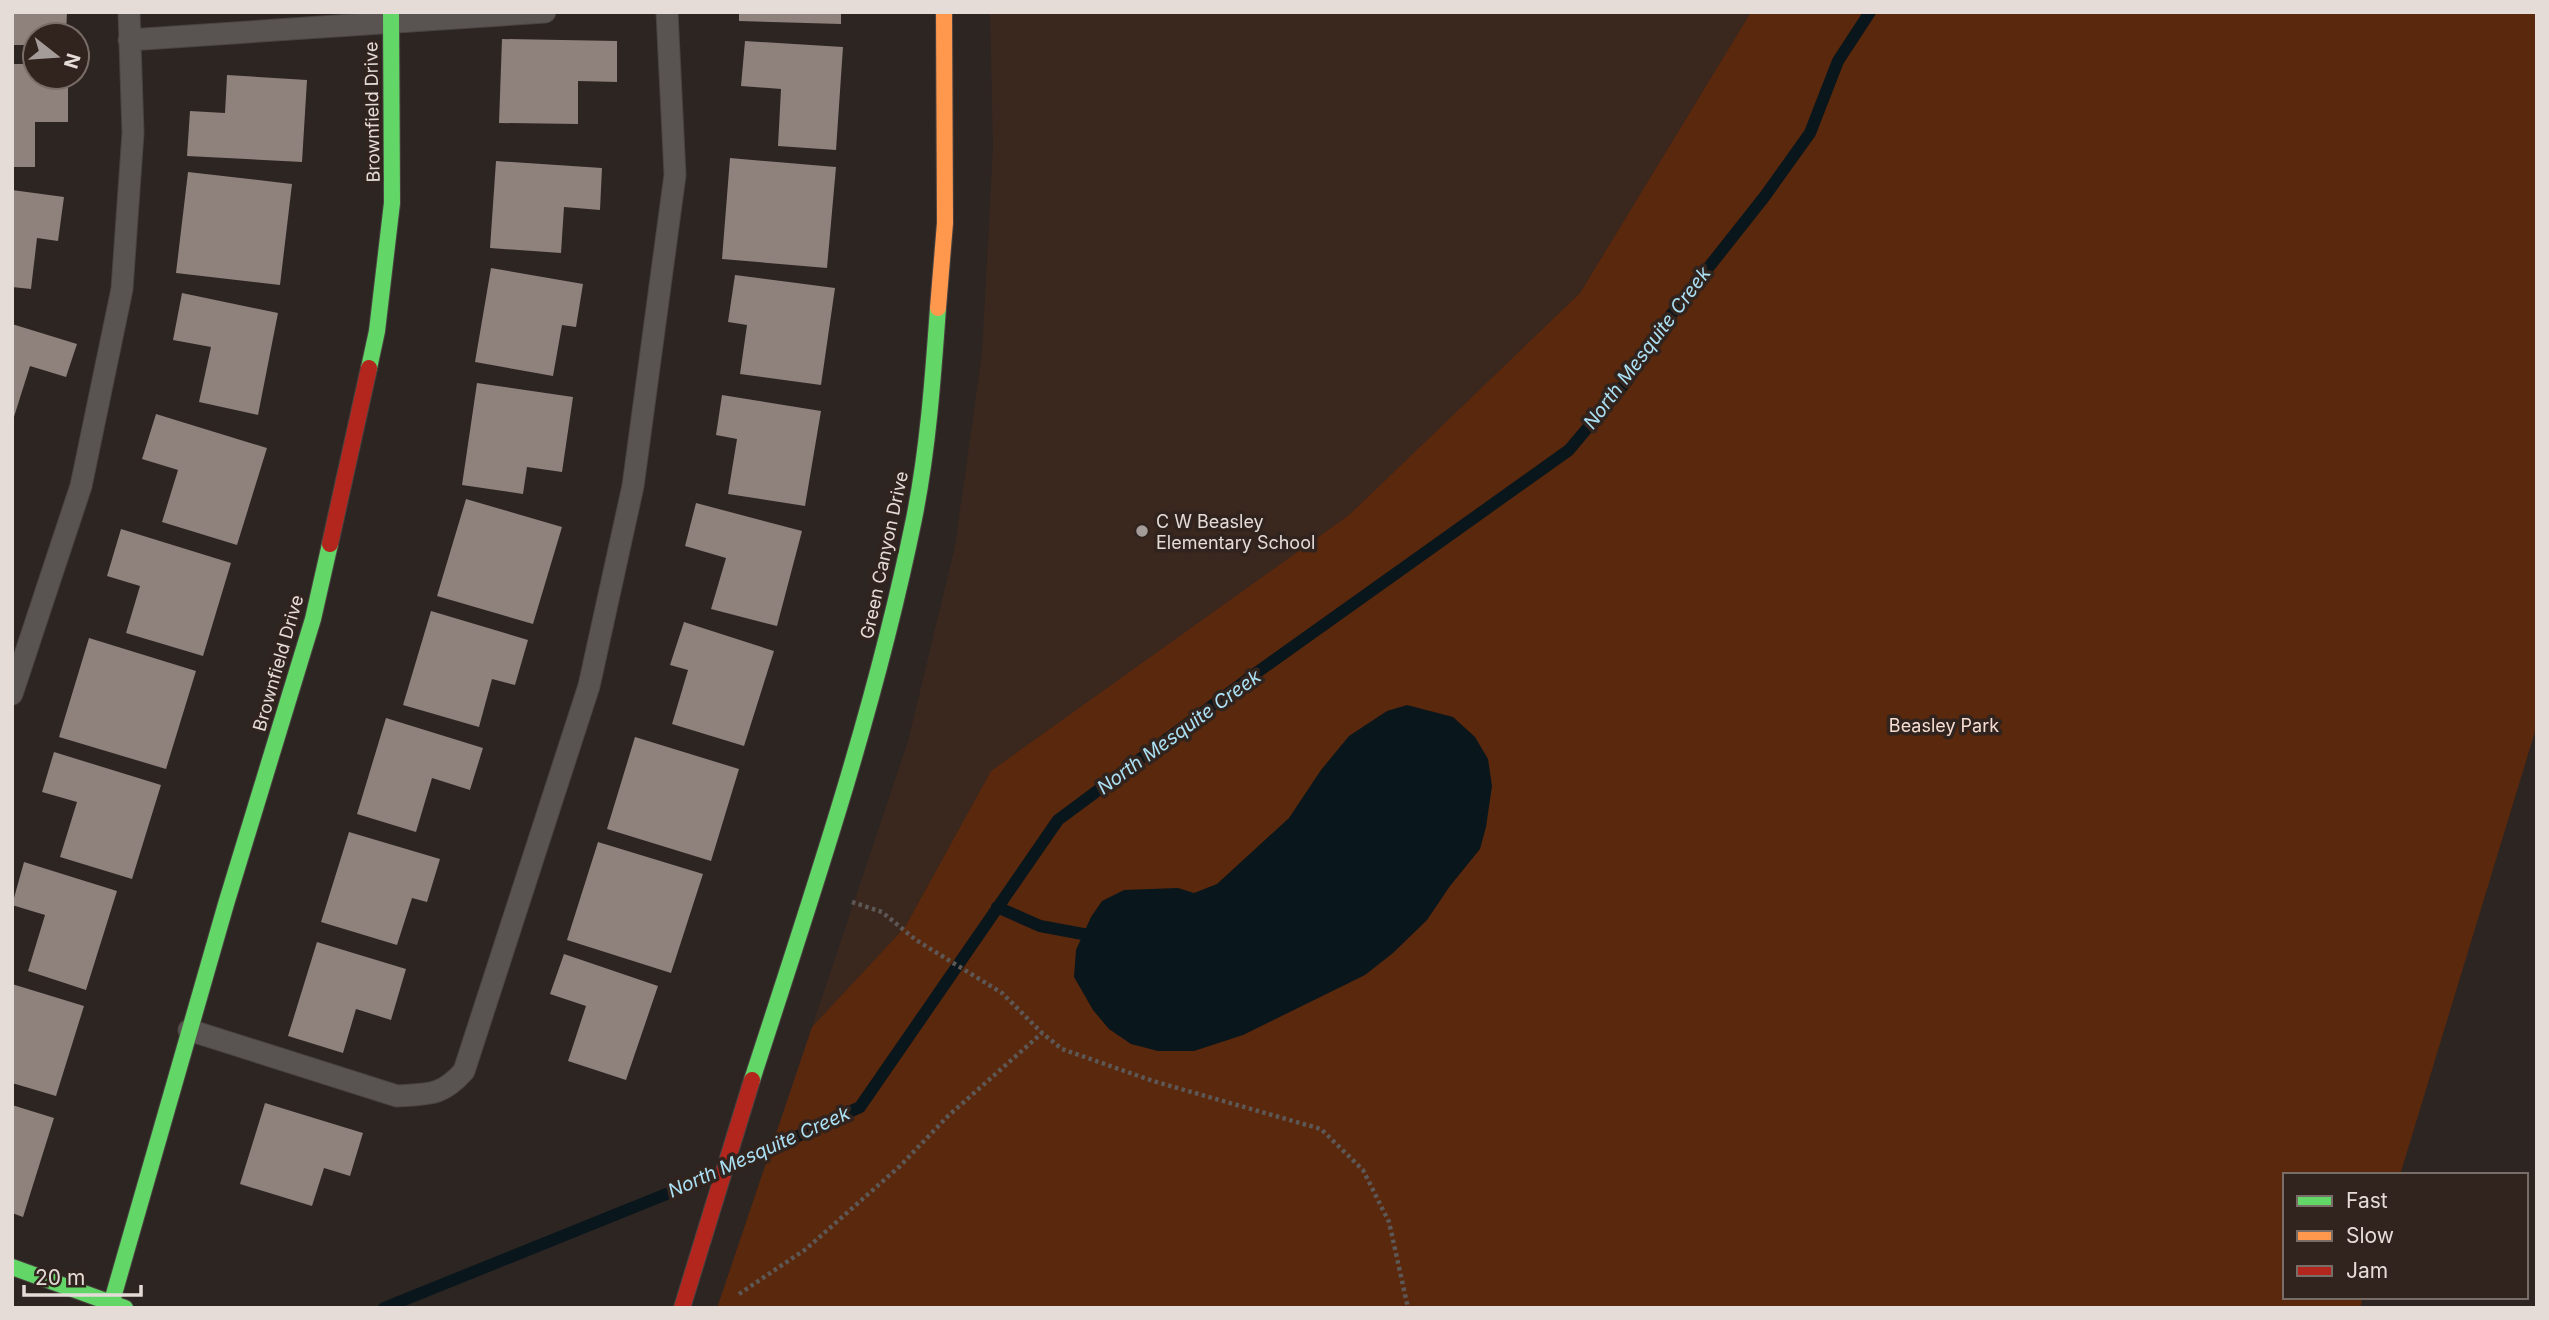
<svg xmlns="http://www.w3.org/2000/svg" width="2549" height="1320" viewBox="0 0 2549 1320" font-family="Inter,sans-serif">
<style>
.built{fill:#3a281f}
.green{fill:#59280d}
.water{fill:#09161b}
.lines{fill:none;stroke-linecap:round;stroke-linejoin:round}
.stream{stroke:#09161b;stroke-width:12}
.building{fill:#8f817b}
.lane-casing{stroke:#4a4341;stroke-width:23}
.fast-casing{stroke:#4a4341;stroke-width:18}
.slow-casing{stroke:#4a4341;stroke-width:18}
.jam-casing{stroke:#4a4341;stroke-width:18}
.path{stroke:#5d5855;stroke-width:4.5;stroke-dasharray:3.5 3.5;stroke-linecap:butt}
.lane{stroke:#595451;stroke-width:21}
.fast{stroke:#63d668;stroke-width:16}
.slow{stroke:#ff974d;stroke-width:16}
.jam{stroke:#b3261e;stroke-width:16}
.poi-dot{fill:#a49c98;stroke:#31231d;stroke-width:2.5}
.labels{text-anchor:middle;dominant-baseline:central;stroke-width:7;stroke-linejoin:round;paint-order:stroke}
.street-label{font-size:18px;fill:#e5dcd8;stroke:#31231d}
.poi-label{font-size:18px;fill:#e5dcd8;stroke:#31231d;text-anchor:start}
.park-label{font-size:18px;fill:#f5ddd2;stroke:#31231d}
.water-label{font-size:19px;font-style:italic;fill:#abe1f4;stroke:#31231d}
</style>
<rect width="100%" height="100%" fill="#2c2522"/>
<path class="built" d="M990 12H1751L1580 293 1349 515 991 771 905 927 812 1027 908 741 955 546 982 353 993 147Z"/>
<path class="green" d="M1751 12H2537V725L2400 1175H2285V1297H2363L2360 1308H717L812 1027 905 927 991 771 1349 515 1580 293Z"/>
<path class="water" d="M1407 705 1453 717 1475 737 1488 759 1492 786 1486 827 1480 849 1450 886 1427 920 1393 953 1365 975 1243 1035 1194 1051H1158L1131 1044 1109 1029 1093 1010 1074 977 1076 950 1091 917 1102 901 1124 890 1178 888 1194 893 1217 884 1289 818 1321 770 1349 736 1387 711Z"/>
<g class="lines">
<path class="stream" d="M997 907 1040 926 1083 934
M732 1167 860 1107 1058 820 1252 676 1569 450 1627 381 1667 320 1765 196 1810 133 1838 61 1870 12
M384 1308 716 1174"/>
</g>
<path class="building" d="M12 12H67L66 35H35V45H12Z
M739 12H841V24L739 21Z
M502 39 617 41V82L578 81V124L499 123Z
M745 41 843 47 836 150 778 146 781 89 741 86Z
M12 64H35V77H68V122H35V167H12Z
M227 75 307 80 302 162 187 156 190 111 225 113Z
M730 158 836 167 827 268 722 259Z
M496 161 602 168 600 210 564 207 561 253 490 248Z
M188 172 292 184 280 285 176 273Z
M12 190 64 197 58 241 37 238 31 289 12 287Z
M491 268 583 284 576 327 562 325 553 376 475 362Z
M735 275 835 288 821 385 740 374 747 325 728 322Z
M182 293 278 313 258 415 199 402 211 347 173 340Z
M12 324 77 344 66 377 30 366 13 420Z
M477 383 573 397 562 472 527 467 523 494 462 485Z
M722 395 821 411 805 506 728 494 737 439 716 435Z
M156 414 267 448 237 545 162 522 178 470 142 459Z
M466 499 562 527 533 624 437 596Z
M696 503 802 531 777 626 711 609 726 558 685 546Z
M121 529 231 563 203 656 126 633 140 586 107 576Z
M431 611 528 640 515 685 492 679 479 727 403 705Z
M684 622 774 651 744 746 672 724 688 670 670 665Z
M89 638 196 671 166 769 59 737Z
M386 718 483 748 470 790 432 778 416 832 357 814Z
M635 737 739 769 711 861 607 829Z
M54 752 161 785 132 879 60 857 77 802 42 792Z
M349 832 440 859 427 902 412 898 397 945 321 922Z
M598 842 703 874 671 973 567 940Z
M24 862 117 891 86 990 28 971 45 915 12 905Z
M317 942 406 969 391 1020 356 1009 343 1053 288 1036Z
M564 954 658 986 626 1080 568 1061 586 1006 550 994Z
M12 984 84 1006 56 1096 12 1083Z
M265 1103 363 1133 350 1176 324 1168 312 1206 240 1184Z
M12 1105 54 1118 23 1217 12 1213Z"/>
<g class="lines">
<defs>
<path id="lane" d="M129 40 545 12
M12 694 81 486 122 289 133 133 129 12
M189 1030 397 1096C429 1094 442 1096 464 1071L589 686 633 486 675 175 667 12"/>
<path id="fast" d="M369 368 377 331 392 203 391 12
M752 1080C812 895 875 710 914 519 928 449 933 378 938 308
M12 1267 125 1308
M110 1308 226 904 313 619 330 544"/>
<path id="slow" d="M938 308 945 223 944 12"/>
<path id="jam" d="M330 544 369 368
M682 1308 752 1080"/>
</defs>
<use href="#lane" class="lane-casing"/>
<use href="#fast" class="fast-casing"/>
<use href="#slow" class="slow-casing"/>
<use href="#jam" class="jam-casing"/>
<path class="path" d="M852 902 882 912 916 940 1002 993 1042 1033 1062 1049 1153 1081 1321 1129 1363 1170 1389 1222 1408 1308
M739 1294 806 1249 900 1166 948 1116 1042 1033"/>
<use href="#lane" class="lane"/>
<use href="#fast" class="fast"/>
<use href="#slow" class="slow"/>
<use href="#jam" class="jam"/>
</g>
<circle class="poi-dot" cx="1142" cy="531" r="7"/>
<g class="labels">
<g class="street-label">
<text transform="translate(372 112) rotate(-91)">Brownfield Drive</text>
<text transform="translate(884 555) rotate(-78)">Green Canyon Drive</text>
<text transform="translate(278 663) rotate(-74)">Brownfield Drive</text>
</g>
<g class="poi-label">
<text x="1156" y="521">C W Beasley<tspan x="1156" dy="21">Elementary School</tspan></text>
</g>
<g class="park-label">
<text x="1944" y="725">Beasley Park</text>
</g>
<g class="water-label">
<text transform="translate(1647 348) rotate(-53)">North Mesquite Creek</text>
<text transform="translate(1179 732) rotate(-36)">North Mesquite Creek</text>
<text transform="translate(759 1152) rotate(-24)">North Mesquite Creek</text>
</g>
</g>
<rect width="2549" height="1320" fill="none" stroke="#e5dcd8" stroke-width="28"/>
<rect x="2283" y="1173" width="245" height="126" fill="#31231d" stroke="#796d68" stroke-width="2"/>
<rect x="2297" y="1196" width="35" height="10" fill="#63d668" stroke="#796d68" stroke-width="2"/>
<text x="2346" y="1208" font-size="21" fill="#e5dcd8">Fast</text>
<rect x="2297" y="1231" width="35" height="10" fill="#ff974d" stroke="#796d68" stroke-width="2"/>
<text x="2346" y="1243" font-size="21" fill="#e5dcd8">Slow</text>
<rect x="2297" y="1266" width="35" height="10" fill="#b3261e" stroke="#796d68" stroke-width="2"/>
<text x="2346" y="1278" font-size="21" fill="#e5dcd8">Jam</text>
<g transform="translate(56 56) rotate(107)"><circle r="33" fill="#31231d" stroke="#796d68" stroke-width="2"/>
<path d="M0-5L12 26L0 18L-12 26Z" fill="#a49c98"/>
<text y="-10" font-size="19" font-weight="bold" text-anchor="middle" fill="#e5dcd8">N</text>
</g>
<path d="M24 1285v10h117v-10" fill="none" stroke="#e5dcd8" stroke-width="3.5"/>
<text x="35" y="1285" font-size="21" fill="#e5dcd8" stroke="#31231d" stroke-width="5" paint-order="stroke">20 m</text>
</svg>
